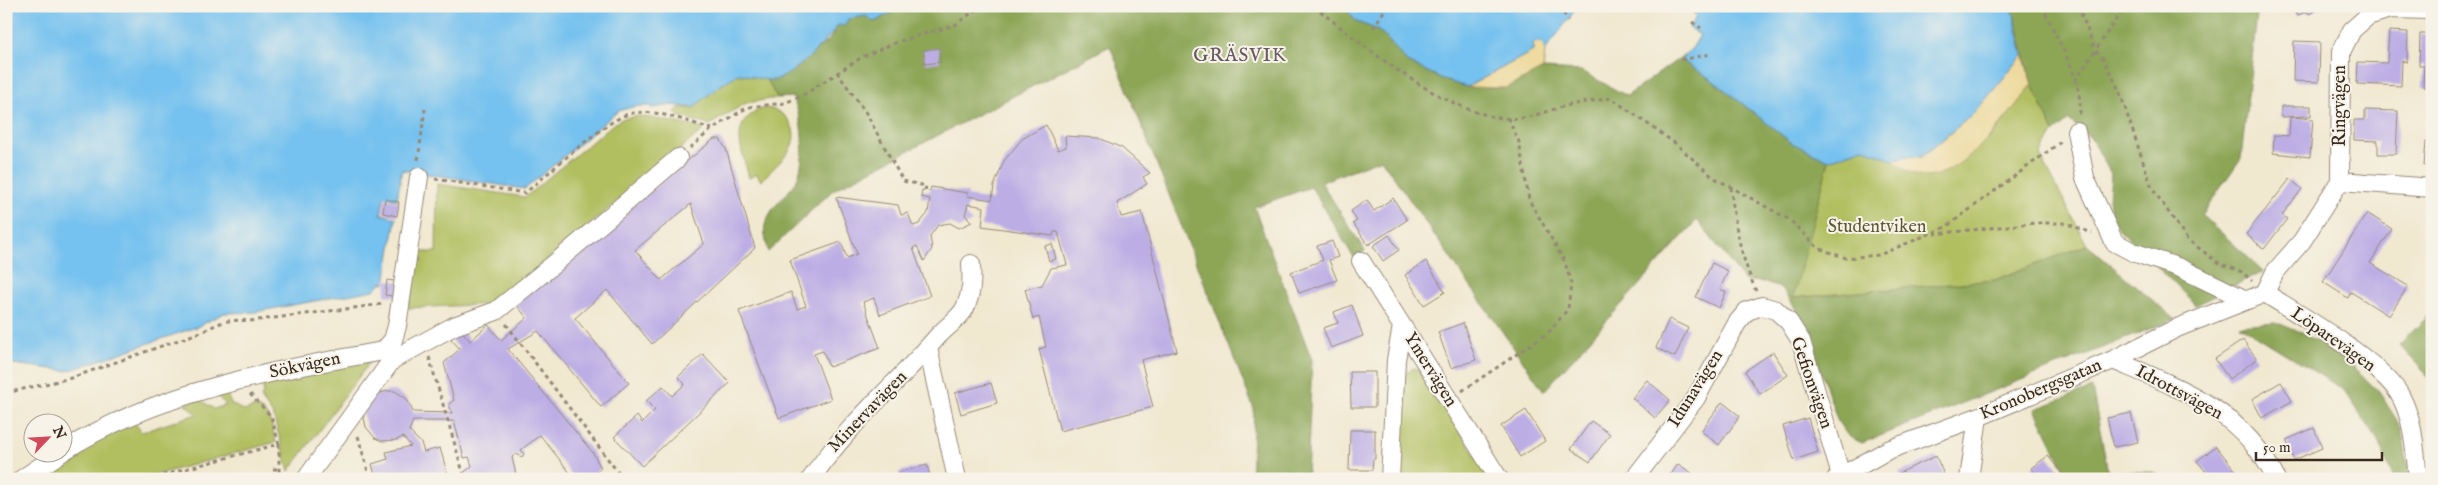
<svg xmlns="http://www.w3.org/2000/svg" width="2438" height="485" viewBox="0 0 2438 485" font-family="'IM FELL English',serif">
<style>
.green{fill:#b1bf61;stroke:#767440}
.forest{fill:#8ca657;stroke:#64683a}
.sand{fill:#eeda9e;stroke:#94825e}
.water{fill:#75c1ef;stroke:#587686}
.building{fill:#bcaee5;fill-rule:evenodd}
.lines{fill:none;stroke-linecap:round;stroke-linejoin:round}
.street-casing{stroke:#968977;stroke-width:20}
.path{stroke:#968977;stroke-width:3;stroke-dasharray:4 4;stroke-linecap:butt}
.street{stroke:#fff;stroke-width:18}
.labels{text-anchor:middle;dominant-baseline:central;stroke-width:4;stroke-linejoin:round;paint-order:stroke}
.street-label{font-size:18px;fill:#3b2a1e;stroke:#f7f3e8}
.park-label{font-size:18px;fill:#5e5732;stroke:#f7f3e8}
.neighbourhood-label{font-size:19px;letter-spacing:1px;fill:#685864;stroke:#f7f3e8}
</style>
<rect width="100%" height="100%" fill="#f7f3e8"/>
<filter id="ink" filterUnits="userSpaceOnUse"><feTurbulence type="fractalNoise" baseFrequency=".02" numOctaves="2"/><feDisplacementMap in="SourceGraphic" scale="10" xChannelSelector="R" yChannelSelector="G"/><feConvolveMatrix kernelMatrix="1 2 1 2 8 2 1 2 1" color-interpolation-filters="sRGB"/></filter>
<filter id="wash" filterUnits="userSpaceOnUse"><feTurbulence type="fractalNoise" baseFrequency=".0096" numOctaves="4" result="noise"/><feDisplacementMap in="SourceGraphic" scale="20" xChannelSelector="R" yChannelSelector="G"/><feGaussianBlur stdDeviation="1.12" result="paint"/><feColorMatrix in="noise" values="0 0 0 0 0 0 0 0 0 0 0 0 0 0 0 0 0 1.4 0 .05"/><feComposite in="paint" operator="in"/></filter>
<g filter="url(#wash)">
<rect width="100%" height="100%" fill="#f1e8d0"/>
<path class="green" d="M738 74 767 80 777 98 746 103 709 125 678 116 675 112 679 108H693L718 87Z
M2032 85 2054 132 2040 155 2087 245 1995 280 1792 298 1829 160 1863 148 1892 160 1916 176 1990 138Z
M764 108C784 108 802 129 790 149 784 160 770 171 761 181L757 174 749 178C742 149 727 122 764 108Z
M639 116 675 122 704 129 495 304 408 308 420 254 423 252H436L437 184 525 197 612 125 622 119Z
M367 359 369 363 289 471 273 415 261 398 264 391 261 382Z
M1413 368 1423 371 1490 479H1398L1404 375Z
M226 392 231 404 245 411 255 407C271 413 272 427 276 442L141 479H33L69 460 91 440 132 420 142 432 197 414 185 404 199 399 214 409 226 405 215 394Z"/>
<path class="forest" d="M904 6H1339L1345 8 1357 22 1373 28 1383 34 1407 62 1447 81 1467 87 1506 88 1543 69 1581 71 1627 96 1684 55 1681 60 1711 79 1792 143 1829 160 1793 298 1995 280 2087 245 2175 319 1862 443 1848 436 1838 422C1827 391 1804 310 1782 290 1771 281 1759 281 1745 281L1697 220 1544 391 1381 159 1321 182 1365 251 1354 258 1311 187 1254 207 1312 360 1307 479H1251L1254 409 1110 46 833 190 768 252C767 244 763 232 765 225 770 206 787 197 796 181 807 160 803 117 792 97L777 98 767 80 782 78 829 40 838 25 848 19 866 16 874 22Z
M2012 6H2258L2241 158 2202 215 2263 271 2196 305 2112 222 2109 198 2111 174 2092 139 2069 120 2054 132 2032 85Z
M2432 312V373L2428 376 2399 345Z
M2275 322 2307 335 2350 364 2379 392 2401 427 2410 479H2394L2377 439 2344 390 2239 325Z
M2092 388 2108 472H2155L2163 479H2069L2035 409Z"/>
<path class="sand" d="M1542 41 1545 51 1543 69 1506 88 1467 87 1533 51V43Z
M2023 55 2032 85C2011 111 1955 190 1915 175 1907 172 1899 165 1892 160L1907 156 1922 157 1973 114Z"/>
<path class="water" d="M6 6H904L874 22 866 16 848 19 845 26 838 25C828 40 791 79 773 80 761 81 750 74 738 74L718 87 693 108 673 105 651 108 650 106H636L618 111 525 189 402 170 397 200 384 197 381 214 396 218 385 283H381L374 290 255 312 224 313 199 326 68 371 6 363Z
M1339 6H1578L1545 51 1542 42 1533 43V51L1467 87 1447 81 1407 62 1383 34 1373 28 1357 22 1345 8Z
M1690 6H2012L2023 55 1973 114 1921 157 1907 156 1892 160 1863 148 1829 160 1792 143 1711 79 1681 60 1693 47 1700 35 1689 28 1696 17Z"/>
<g id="blocks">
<path class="building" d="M2292 6H2324L2309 14 2307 11 2297 16Z
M2389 31 2408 32 2407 62 2402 61 2401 86 2357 84 2358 62 2387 63Z
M2420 34H2432V88L2423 87 2424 65H2419Z
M2294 41 2320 42 2319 82 2293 81Z
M939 48 940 62 925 64 923 50Z
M2281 106H2311V116L2281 117Z
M2365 110 2398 111 2396 154H2378V141L2354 140V120H2365Z
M2290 117 2313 119 2310 157 2273 153 2274 135 2289 136Z
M1046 125 1058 150 1066 147 1065 136 1099 138 1122 148 1150 173 1143 177 1147 184 1117 203 1121 217 1142 212 1177 351 1141 360 1153 407 1060 431 1039 349 1046 347 1039 317 1033 319 1025 289 1042 285 1051 268 1067 265 1058 232H1054L1053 236 982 226 984 207 968 204 965 215 972 222 959 228 950 223 938 225 930 236 932 249 924 261 917 246 913 248 930 296 880 315 874 298 863 302 880 348 829 367 823 351 814 354 831 399 779 418 739 311 791 292 797 309 806 306 790 260 841 242 847 258 857 254 836 197 898 205 901 215 908 213 913 226 919 224 928 213 930 199 921 197 922 190 930 191 931 187 968 193 967 196 992 200 994 186 1004 161 1022 139Z
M714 139H720L726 149 755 248 652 344 607 290 575 318 629 383 601 407 538 331 508 349 593 453 601 468 588 479H575L540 435 521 450 524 454 522 457 516 454 512 457 517 479H456L472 466 469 457 464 458 454 421H413L409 431 421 443 424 452 440 448 449 479H376L372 464 388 459 386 452 411 446 403 437 396 440 382 441 375 438 366 427 363 413 374 395 387 391H395L407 399 413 412 452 413 449 404 454 400 444 363 460 349 450 338 460 329 470 341 488 325 501 340 527 318 515 303ZM691 204 704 244 661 280 635 250Z
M2426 142H2432V167L2424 166Z
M2290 179 2302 189 2282 215 2287 219 2264 249 2246 234Z
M1393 198 1407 220 1368 245 1353 223 1357 221 1351 211 1367 200 1374 211Z
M385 199 399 202 397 216 383 213Z
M2367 213 2392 229 2370 263 2408 286 2389 316 2351 292 2348 298 2323 282Z
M1389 235 1399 250 1383 261 1373 246Z
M1332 241 1338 257 1329 260 1337 280 1299 293 1291 272 1323 260 1317 246Z
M1052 244 1056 259 1049 261 1045 246Z
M1426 261 1445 292 1424 305 1405 275Z
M1712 263 1728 271 1720 289 1726 292 1719 308 1696 297Z
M387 280 401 282 399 297 385 295Z
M1352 305 1363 336 1331 348 1323 328 1338 323 1334 312Z
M1669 319 1688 328 1675 357 1656 348Z
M1463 323 1476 360 1451 368 1438 332Z
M2243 340 2257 359 2229 379 2215 359Z
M1773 352 1788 375 1760 394 1745 371Z
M703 354 730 383 642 466 614 437 637 416 642 423 655 410 646 401 663 386 672 396 685 384 678 377Z
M1350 372H1375V407H1351Z
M1647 380 1670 400 1655 418 1632 398Z
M2281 382 2292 401 2262 418 2252 399Z
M991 383 997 403 961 414 955 393Z
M1722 402 1740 416 1719 445 1701 431Z
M1526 410 1545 441 1520 457 1501 426Z
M2131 413 2138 442 2114 447 2107 418Z
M1808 418 1818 452 1794 460 1783 426Z
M1591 421 1610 434 1590 462 1571 449Z
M2314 428 2322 448 2294 460 2286 440Z
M1350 430H1375V459H1373L1372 470H1349Z
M2216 446 2242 479H2212L2197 461Z
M1936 456 1945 477 1940 479H1902L1899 473Z
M2048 456 2065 477 2062 479H2039L2031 468Z
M1678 464 1696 476 1694 479H1668Z
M927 465 931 479H901L899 472Z"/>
</g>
</g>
<g filter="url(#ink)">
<use href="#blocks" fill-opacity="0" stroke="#968977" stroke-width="1"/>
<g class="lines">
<defs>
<path id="street" d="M2076 131 2085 178 2114 242 2133 252 2180 268 2246 300
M2340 181 2341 52 2352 30 2368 16 2390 9 2432 10
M1361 261 1499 479
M2265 293C2299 315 2383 362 2401 397 2414 422 2415 451 2418 479
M928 348 957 479
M392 360 454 326 496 311 554 264 678 158
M2113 360C2179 388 2243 410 2276 479
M62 452C154 392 277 370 383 351L393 340 397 326 419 177
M22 479 62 452
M306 479 392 360 385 353
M811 479C847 425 896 385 938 336 946 327 959 319 965 308 972 293 972 280 971 264
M1390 479 1396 360 1402 326
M1634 479 1696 398 1737 323 1747 311 1762 306 1776 310 1789 322 1801 341 1842 479
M1836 479 1888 450 1978 417 2113 360 2177 328 2265 293 2275 272 2302 241 2340 181 2432 188
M1969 479 1978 417"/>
</defs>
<use href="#street" class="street-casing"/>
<path class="path" d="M1314 6C1363 45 1457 126 1522 118 1537 116 1552 109 1566 106 1581 102 1596 101 1611 98L1676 144 1713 177 1790 220 1818 248 1846 258 1879 255 1946 227 2062 141
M1559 6 1568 20
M2042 6C2056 38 2086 83 2079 117
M2078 6 2095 49 2104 60 2119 90 2152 188 2187 239 2217 262 2242 272 2252 281
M1690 7 1691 6
M1692 22 1701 28
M1373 28 1386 8
M1681 60 1711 54
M837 72 866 113 903 181 926 186 925 191
M2075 81 2125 6
M690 148 712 129 748 107 785 103 805 94 862 57 897 42 955 25 981 6
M418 160 425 109
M435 179 525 193C546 176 610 115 633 113 658 109 688 122 712 129
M1731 187C1734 224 1741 257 1756 291
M1934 234 2035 223H2065L2092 233
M506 324 623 479
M429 357 465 479
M1462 391 1548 333 1568 309 1571 284 1565 262 1529 200 1519 142 1508 118
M6 393 71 378 204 331C221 321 231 319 250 321L384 304
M250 394 271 416 279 444
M358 436 370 479
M273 469H278
M155 477 279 444V479"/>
<use href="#street" class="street"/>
</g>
</g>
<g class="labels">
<g class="street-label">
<text transform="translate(2340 106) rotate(-90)">Ringvägen</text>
<text transform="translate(2333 340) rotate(35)">Löparevägen</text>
<text transform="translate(305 366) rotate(-12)">Sökvägen</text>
<text transform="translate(1430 370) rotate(58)">Ymervägen</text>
<text transform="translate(1811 383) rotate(71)">Gefionvägen</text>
<text transform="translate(1696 389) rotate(-58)">Idunavägen</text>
<text transform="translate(2041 390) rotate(-23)">Kronobergsgatan</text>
<text transform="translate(2179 393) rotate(28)">Idrottsvägen</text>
<text transform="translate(868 412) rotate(-46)">Minervavägen</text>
</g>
<g class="park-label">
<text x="1877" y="227">Studentviken</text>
</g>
<g class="neighbourhood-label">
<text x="1240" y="56">GRÄSVIK</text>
</g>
</g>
<rect width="2438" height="485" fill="none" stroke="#f7f3e8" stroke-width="25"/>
<g transform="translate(48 438) rotate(65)"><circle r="24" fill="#f7f3e8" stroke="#aca397"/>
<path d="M0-4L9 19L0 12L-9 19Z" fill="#d1495b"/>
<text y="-8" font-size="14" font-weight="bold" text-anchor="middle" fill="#3b2a1e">N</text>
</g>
<path d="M2256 452v8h126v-8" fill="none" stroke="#3b2a1e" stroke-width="2.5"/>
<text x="2263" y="452" font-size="15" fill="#3b2a1e" stroke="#f7f3e8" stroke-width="4" paint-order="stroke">50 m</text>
</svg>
